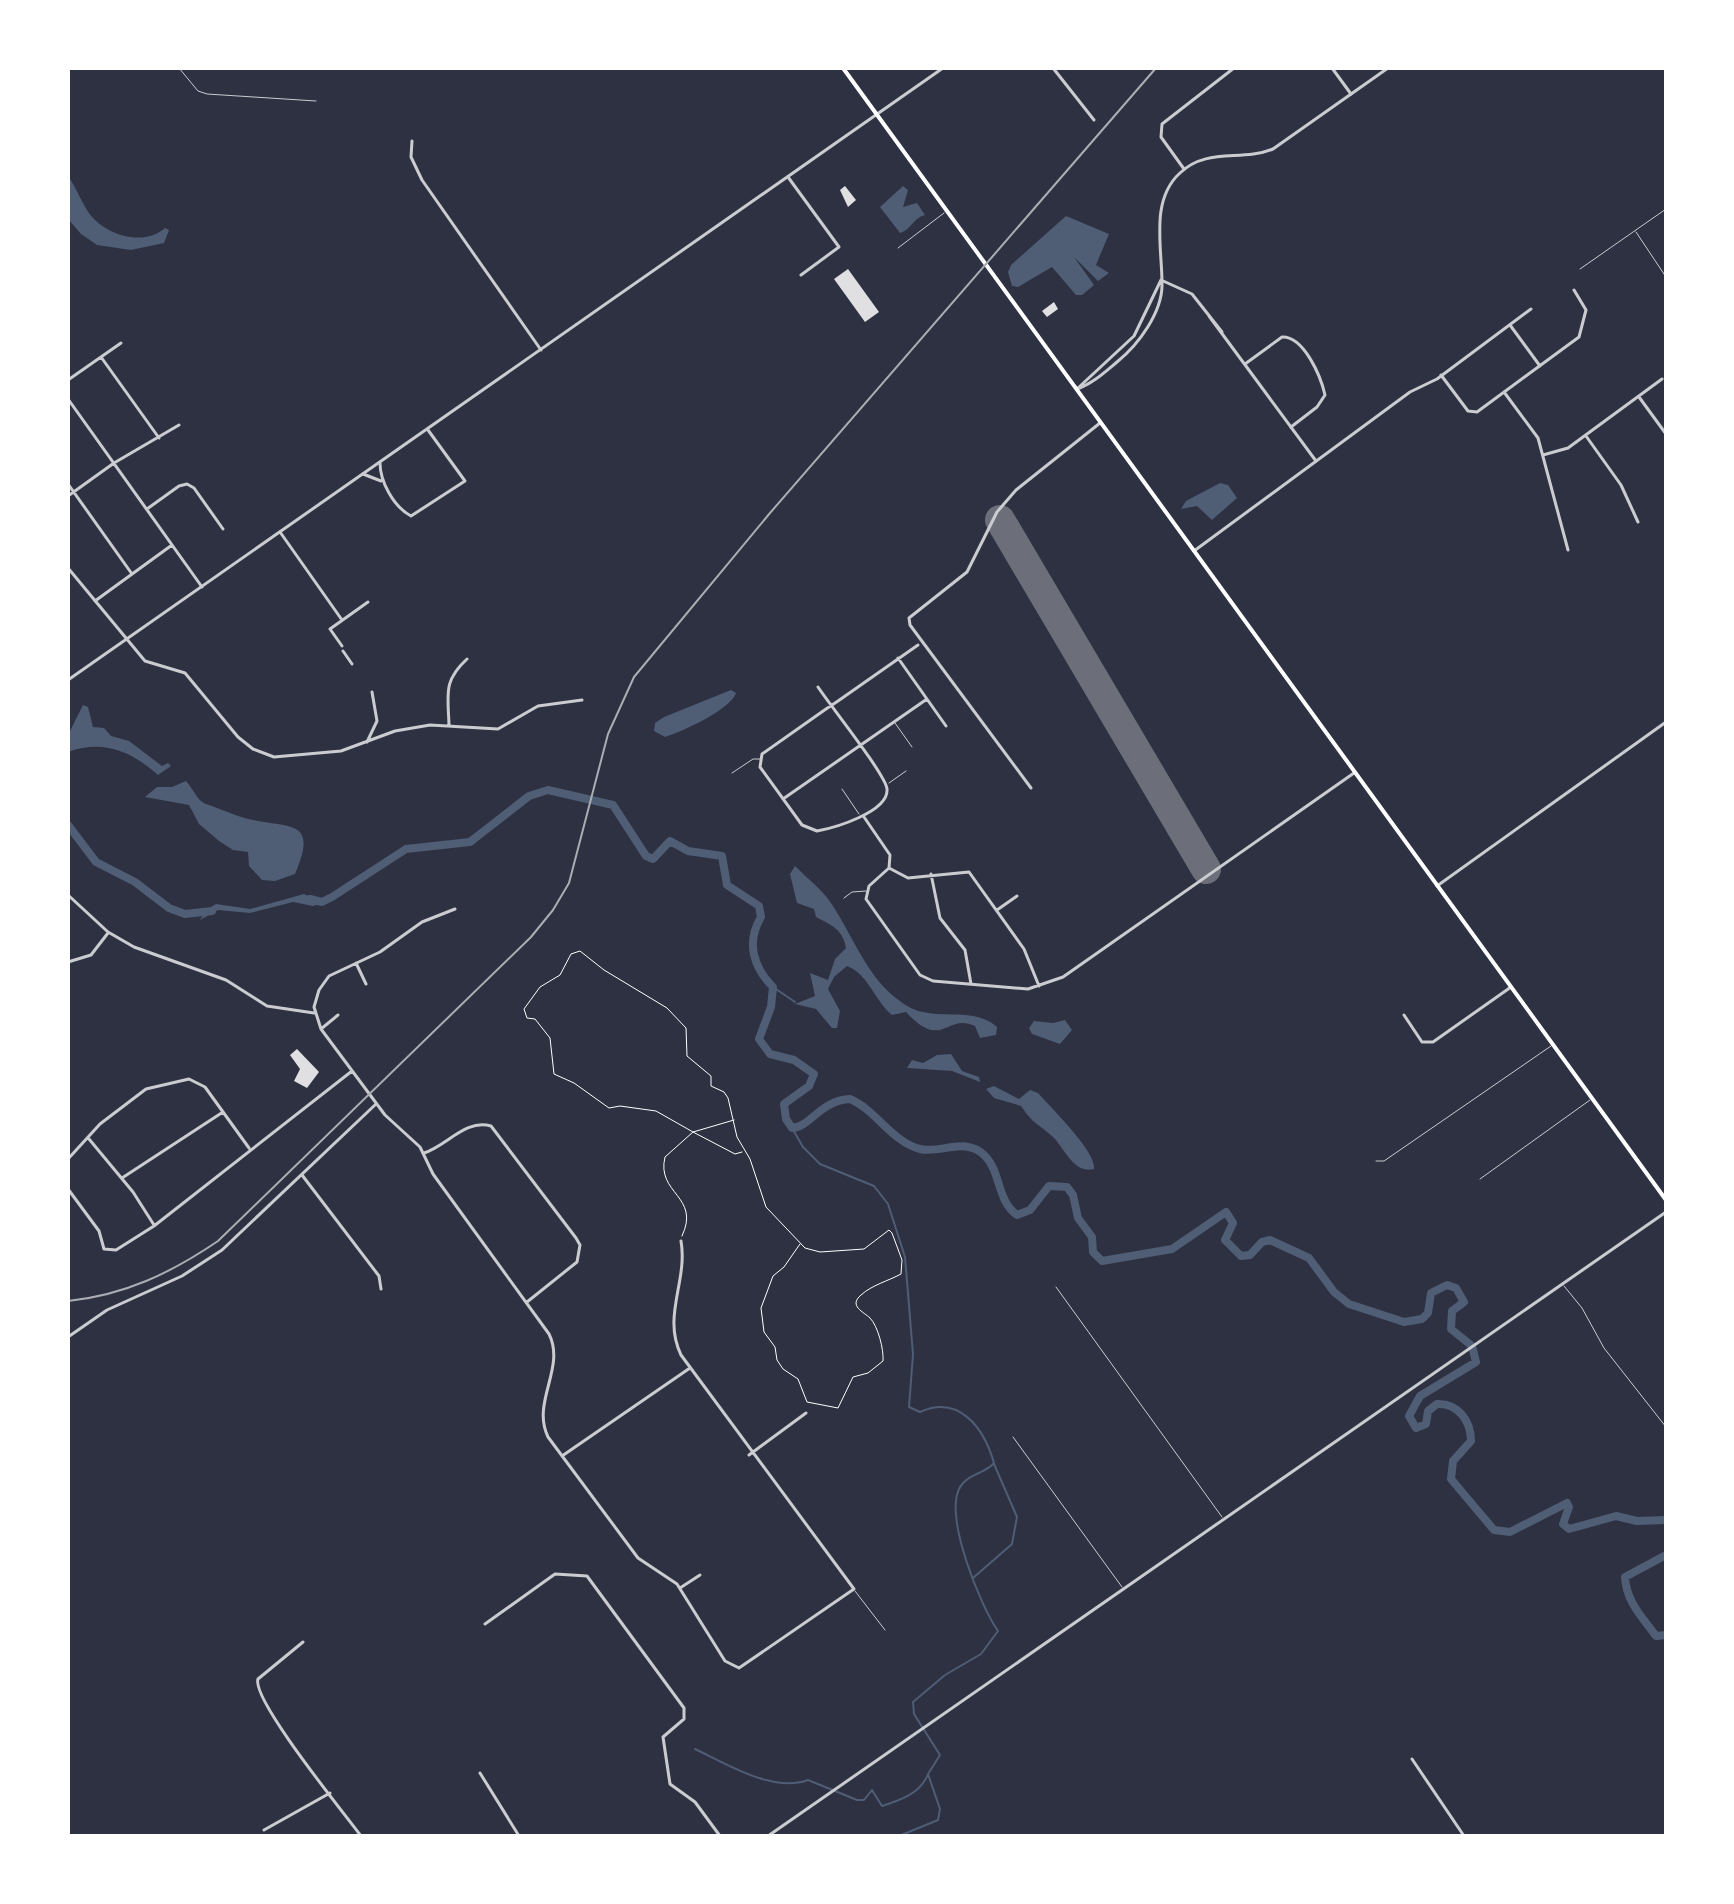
<svg xmlns="http://www.w3.org/2000/svg" width="1734" height="1904" viewBox="0 0 1734 1904" font-family="'Asap Condensed',sans-serif">
<style>
.water{fill:#4f5d75}
.lines{fill:none;stroke-linecap:round;stroke-linejoin:round}
.stream{stroke:#4f5d75;stroke-width:2}
.river{stroke:#4f5d75;stroke-width:8}
.runway{stroke:#6c6f7a;stroke-width:30}
.building{fill:#e0e0e3}
.path{stroke:#fff;stroke-width:1}
.service{stroke:#caccd0;stroke-width:1}
.minor{stroke:#caccd0;stroke-width:3}
.tertiary{stroke:#caccd0;stroke-width:3}
.primary{stroke:#fff;stroke-width:4}
.rail{stroke:#abadb3;stroke-width:2}
</style>
<rect width="100%" height="100%" fill="#2d3142"/>
<path class="water" d="M68 176C76 187 80 199 87 210 101 234 143 248 165 228L169 230 164 243 131 250 97 245 81 234 68 219Z
M903 186 908 190 903 207 917 203 925 215C913 218 911 230 900 233L880 207Z
M1066 216 1109 234 1096 265 1109 273 1098 281 1074 257 1094 285 1082 295H1076L1052 267 1018 287 1012 286 1008 272 1011 265Z
M1220 483 1228 485 1237 498 1212 520 1197 506 1181 509 1186 501Z
M731 690 736 693C731 709 682 732 665 737L654 731 655 723 664 717Z
M83 705 88 707 93 727 104 728 111 736 129 741 162 766 168 763 171 766 158 775C132 752 104 739 68 752V735Z
M186 781C193 788 197 801 206 804 221 809 238 817 253 820 292 828 318 820 295 874L275 881 262 880 249 866 248 852 233 850 219 841 199 824 189 805 145 797 157 787H172Z
M795 866C808 879 824 891 833 906 856 942 868 980 904 1004 933 1024 971 1004 997 1027L996 1035 980 1038 975 1026C946 1012 943 1052 906 1012L892 1015C875 1001 868 974 847 966L834 977 828 989 840 1011 837 1028H832L816 1009 795 1004 815 996 810 973 828 980 835 959 846 948C843 929 831 925 816 917L814 909 797 903 790 874Z
M304 894 322 903 313 906 293 902 250 913 218 910 200 920 206 910 216 904 250 909Z
M1065 1020 1072 1030 1060 1044 1032 1034 1029 1028 1034 1021 1053 1023Z
M951 1054 962 1071 979 1077 980 1082 952 1071 907 1068 912 1060 923 1063 937 1055Z
M994 1086 1019 1099 1030 1090 1038 1093C1050 1107 1097 1152 1094 1169 1073 1174 1065 1148 1052 1136 1035 1121 1034 1125 1021 1106L994 1098 986 1089Z"/>
<g class="lines">
<path class="stream" d="M773 987 795 1002
M792 1128 803 1147 820 1164 874 1186 888 1204 905 1257 913 1354 909 1407 920 1412C959 1394 984 1428 994 1463 985 1474 966 1474 959 1489 945 1519 980 1605 998 1631L981 1654 945 1675 913 1702 914 1714 940 1755 928 1774 940 1809 938 1820 899 1836
M973 1578 1012 1544 1017 1517 994 1464
M695 1749C727 1764 773 1793 808 1780L857 1800H864L872 1790 882 1806C901 1800 921 1793 928 1774"/>
<path class="river" d="M68 825 96 862 135 882 169 908 185 914 212 911
M310 899 322 902 332 897 406 849 470 842 529 796 548 790 613 805 646 856 653 859 670 841 688 851 722 856 727 885 759 906 761 917C746 942 753 967 773 987L771 1007 759 1039 770 1054 794 1060 814 1074 809 1086 784 1104 786 1119 792 1128C809 1128 821 1100 850 1099 876 1110 892 1142 920 1149 941 1154 966 1136 985 1156 1001 1172 997 1201 1017 1215L1030 1210 1049 1186 1067 1187 1073 1195 1078 1218 1092 1237 1093 1252 1102 1261 1172 1249 1226 1212 1233 1223 1225 1240 1241 1256 1250 1255 1262 1242 1270 1240 1309 1258 1334 1292 1349 1304 1404 1322 1422 1319 1428 1313 1431 1293 1447 1285 1456 1288 1464 1302 1452 1311 1451 1329 1472 1346 1476 1362 1420 1396 1409 1416 1416 1428 1426 1424 1428 1411 1437 1404C1458 1403 1471 1421 1471 1441L1453 1461 1451 1479 1494 1530 1510 1532 1567 1503 1569 1507 1563 1524 1569 1529 1616 1516 1637 1521 1666 1520
M1666 1555 1625 1577C1626 1601 1642 1617 1656 1636L1666 1635"/>
<path class="runway" d="M1000 520 1206 869"/>
</g>
<path class="building" d="M845 186 856 200 848 207 840 190Z
M848 269 879 312 865 322 834 279Z
M1054 302 1058 309 1047 317 1042 311Z
M297 1049 319 1072 307 1088 294 1081 300 1069 290 1055Z"/>
<g class="lines">
<path class="path" d="M734 1120 693 1132 656 1111 620 1106 609 1108 574 1083 554 1074 550 1038 535 1019 527 1018 524 1009 540 987 560 975 571 954 580 951 604 970 667 1008 686 1028 687 1056 711 1076V1086L724 1092 728 1098 737 1137 750 1159 766 1207 805 1248 820 1252 864 1249 889 1230 892 1233 902 1260 901 1274C888 1281 872 1285 861 1295 848 1306 864 1312 870 1318 878 1326 884 1350 883 1361L868 1373 853 1377 838 1408 807 1402 798 1379 783 1369 777 1360 775 1347 764 1332 761 1308 773 1276 784 1267 800 1244
M682 1236C701 1196 656 1194 665 1157L693 1132 735 1154 742 1152"/>
<path class="service" d="M179 68 198 91 207 94 316 101
M1636 232 1666 277
M898 248 944 213
M1580 269 1666 209
M895 723 912 747
M732 773 753 759H760
M889 783 906 771
M842 789 859 814
M844 898 852 892 866 891
M1376 1161H1384L1551 1046
M1480 1179 1590 1100
M1564 1286 1582 1308 1604 1348 1666 1427
M1056 1287 1222 1517
M1013 1437 1122 1587
M855 1591 885 1630"/>
<path class="minor" d="M1053 68 1094 120
M1332 68 1351 94
M412 141 411 157 422 180 541 350
M1184 169 1161 137 1162 124 1234 68
M788 177 839 247 801 275
M1510 325 1540 366
M101 357 159 438
M1245 364 1282 337C1304 336 1321 377 1325 395L1317 407 1291 427
M1441 375 1468 411 1477 412 1579 337 1586 310 1574 290
M68 380 121 343
M1504 392 1538 438 1568 550
M1639 397 1666 434
M68 399 202 587
M1586 436 1621 485 1638 522
M1543 455 1568 448 1662 379
M380 463C380 482 394 507 411 516L465 481 428 430
M363 474 381 481
M68 484 132 574
M68 496 114 463 179 425
M147 509 179 486 187 484 194 488 223 529
M280 532 342 620
M1194 551 1410 392 1437 379 1531 309
M68 568 145 661 185 673 238 737 253 749 274 757 341 751 395 731 430 725 498 729 538 706 582 700
M95 601 172 545
M342 646 330 629 368 602
M343 651 352 664
M898 658 946 726
M818 687C829 704 886 775 887 789 889 812 834 828 817 831L802 825 760 767 762 754 826 709 838 701 918 645
M449 725C448 694 443 681 467 659
M367 742 377 721 372 692
M1031 788 910 625 909 618 967 572 997 512 1016 490 1100 423
M783 799 927 699
M864 817 890 855 889 868
M889 868 869 886 866 899 920 975 933 981 1028 989 1063 977 1354 773
M889 868 908 878 969 872 1024 949 1039 986
M931 874 940 918 965 950 971 984
M1437 886 1666 722
M68 895 108 932 134 947 226 980 267 1006 314 1013
M455 909 422 922 380 952 329 976 319 990 314 1007 321 1029 385 1115 420 1147 433 1174 549 1334C566 1368 531 1402 548 1437L638 1558 677 1584 725 1661 739 1668 854 1589 681 1355C662 1316 688 1281 681 1241
M997 910 1017 896
M68 962 91 955 108 933
M356 963 366 984
M1404 1015 1422 1042H1433L1511 987
M321 1029 338 1015
M89 1139 133 1192 154 1225
M424 1153C448 1145 465 1119 491 1126L576 1238 580 1245 577 1262 527 1302
M68 1159 100 1124 146 1089 189 1079 205 1087 249 1148
M302 1175 379 1276 381 1289
M122 1178 223 1112
M68 1189 99 1231 104 1249 116 1250 154 1226 352 1071
M749 1455 806 1413
M562 1456 690 1368
M680 1588 700 1575
M485 1624 555 1574 587 1576 684 1708V1719L663 1737 670 1784 695 1802 720 1836
M303 1642 258 1679C251 1699 344 1813 361 1836
M1412 1759 1464 1836
M480 1773 519 1836
M264 1830 330 1793"/>
<path class="tertiary" d="M1161 280 1192 294 1222 332
M1209 316 1316 461
M1078 388 1134 336 1161 280
M1077 389C1092 384 1105 372 1117 362 1138 345 1163 312 1162 283 1162 247 1150 200 1180 173 1207 147 1241 162 1273 149L1388 68
M68 680 943 68
M68 1337 107 1310 182 1276 222 1250 376 1104
M768 1836 1666 1212"/>
<path class="primary" d="M843 68 1666 1200"/>
<path class="rail" d="M68 1301C125 1295 171 1273 218 1241L531 937 553 910 569 883 608 734 634 677 770 513 1156 68"/>
</g>
<rect width="1734" height="1904" fill="none" stroke="#ffffff" stroke-width="140"/>
</svg>
